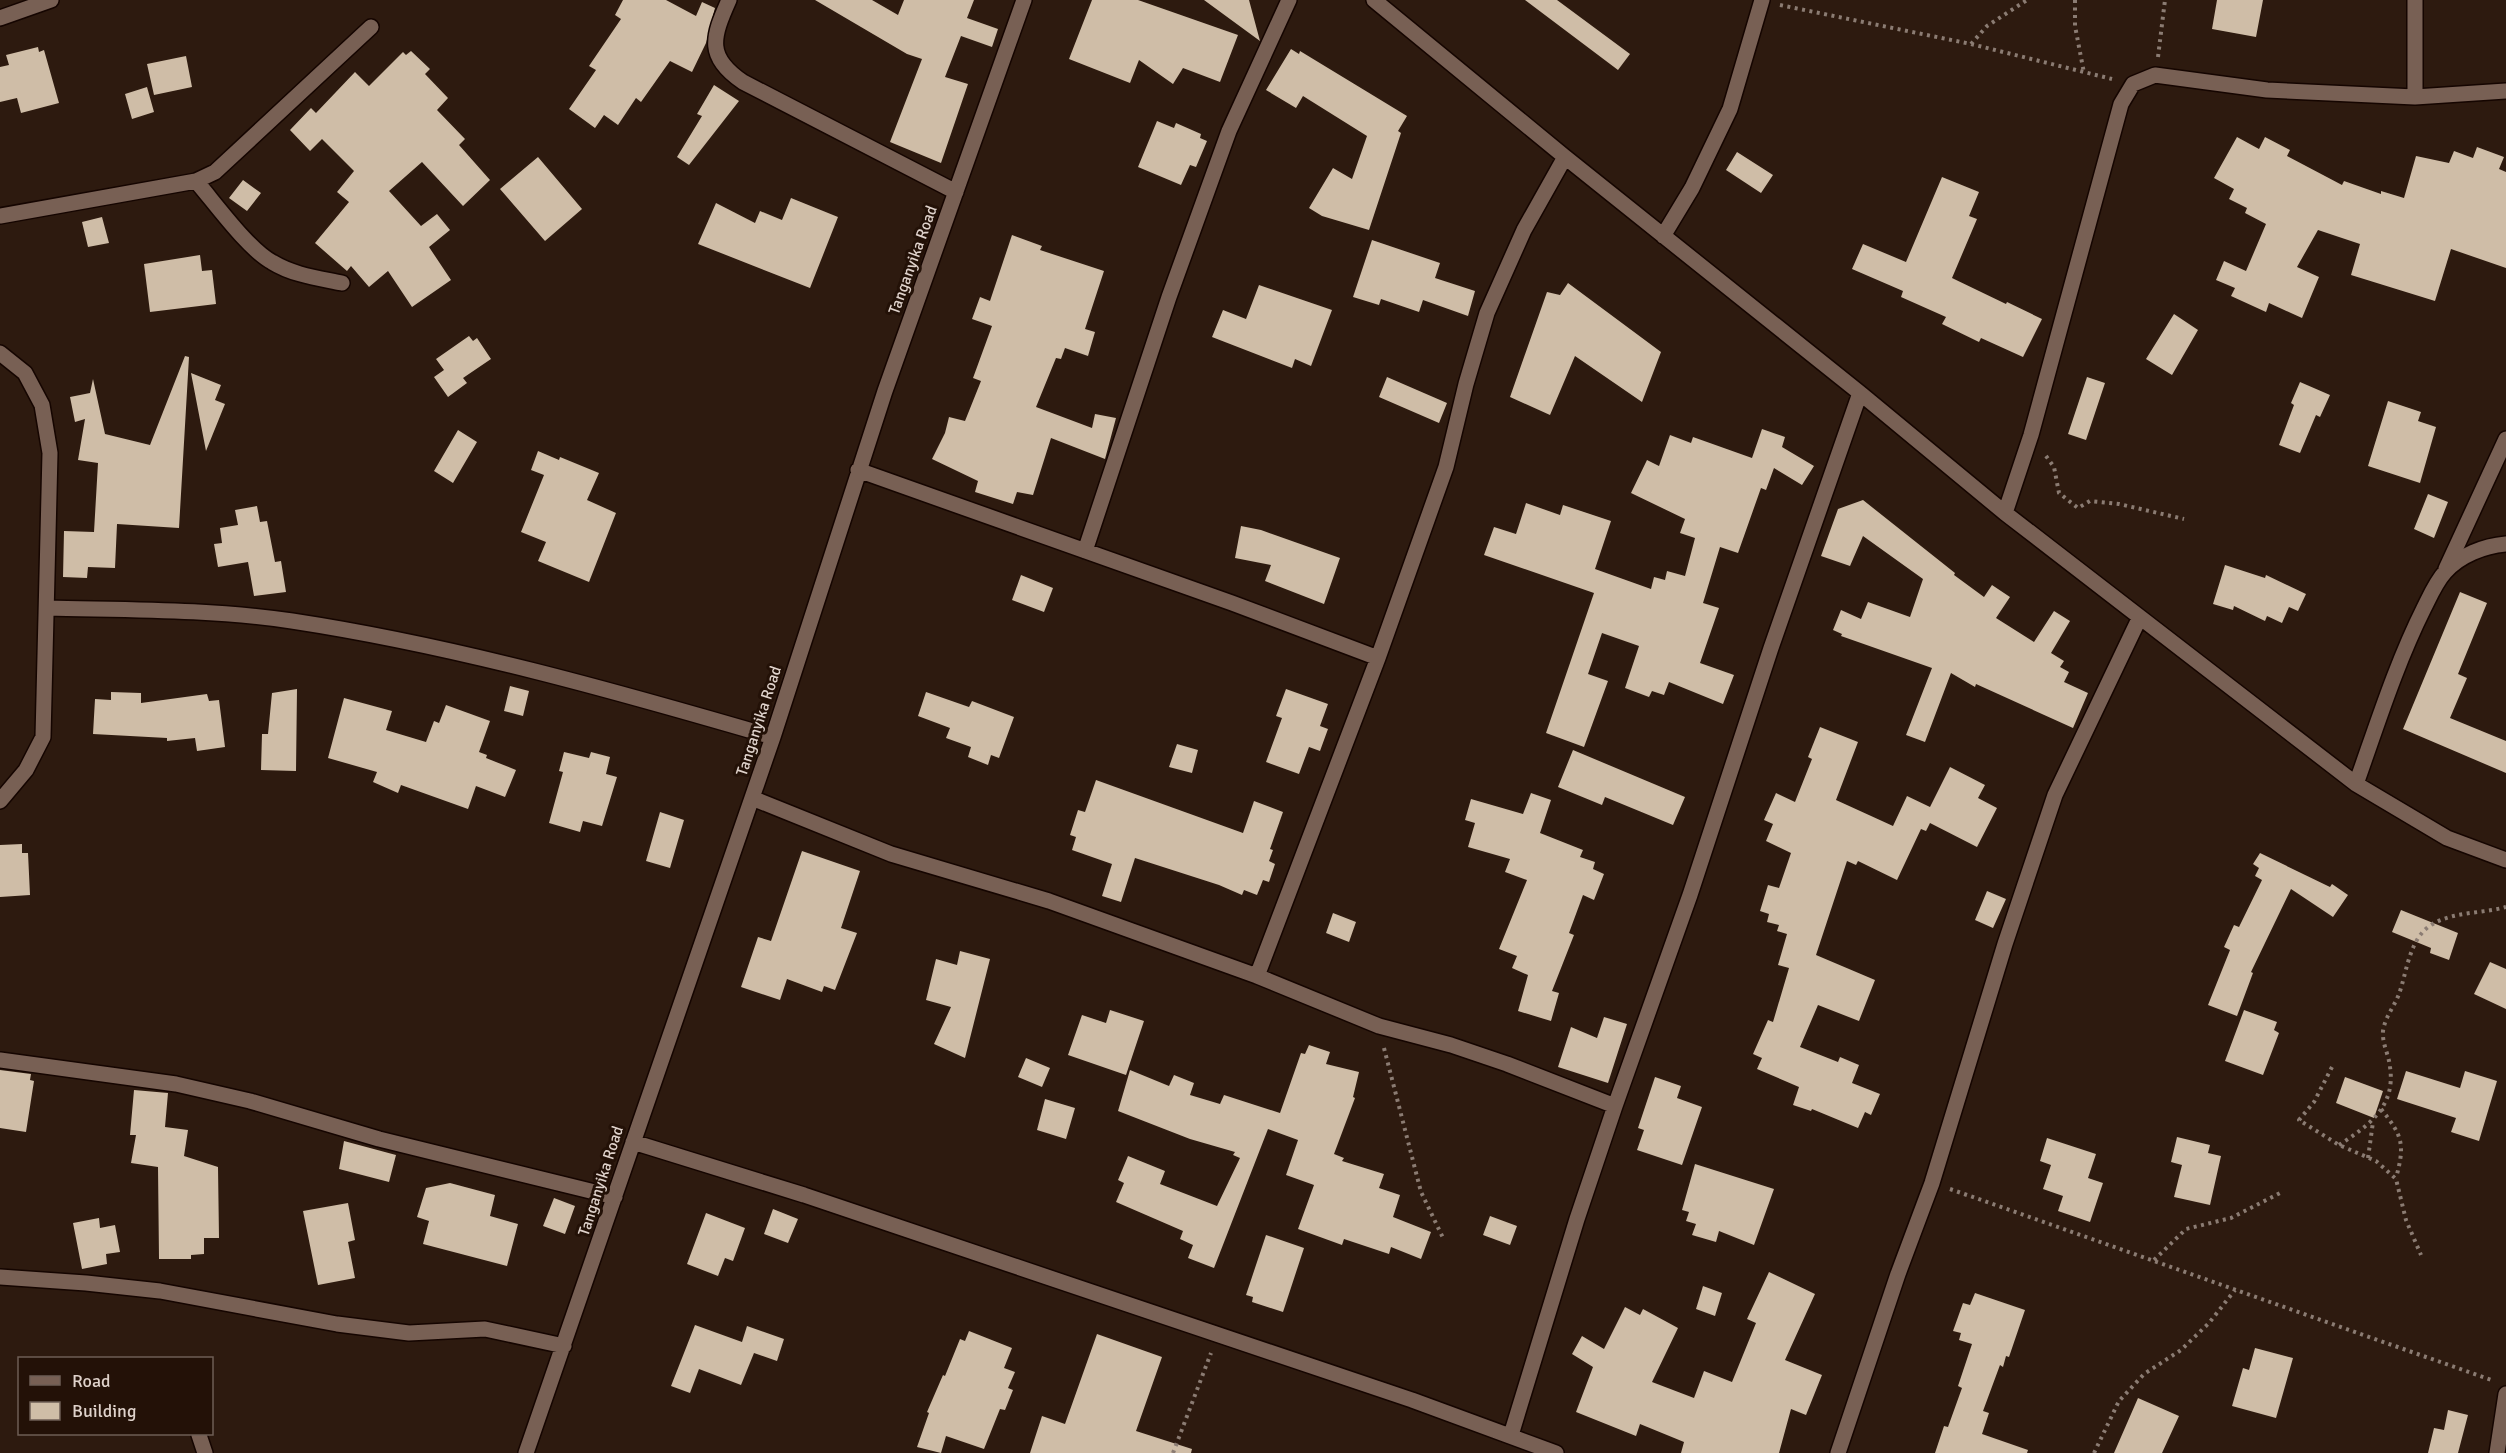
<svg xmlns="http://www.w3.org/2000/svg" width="2506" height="1453" viewBox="0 0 2506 1453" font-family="Signika,sans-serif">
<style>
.building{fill:#cfbda7}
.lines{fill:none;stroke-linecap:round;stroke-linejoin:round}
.street-casing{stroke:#150500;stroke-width:18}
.path{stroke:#8b7c73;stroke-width:4;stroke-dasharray:3 4.5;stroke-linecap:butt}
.street{stroke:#786054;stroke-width:15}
.labels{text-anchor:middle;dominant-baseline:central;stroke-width:6;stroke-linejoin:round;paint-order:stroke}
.street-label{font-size:16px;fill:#dfd2cb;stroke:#231107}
</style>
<rect width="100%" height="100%" fill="#2d1a0f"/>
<path class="building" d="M623 0H666L696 16 702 2 715 8 706 43 692 72 670 61 641 102 636 98 618 125 604 115 595 128 569 109 596 70 589 66 621 19 615 15Z
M815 0H872L898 15 904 0H974L967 18 998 29 992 47 961 36 945 77 968 84 941 163 890 142 922 59 907 54Z
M1092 0H1138L1238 35 1220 82 1183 68 1173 84 1139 60 1130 83 1069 59Z
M1204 0H1249L1260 41Z
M1525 0H1557L1630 54 1618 70Z
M2217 0H2263L2256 37 2212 29Z
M38 47 39 52 44 50 59 103 21 113 17 98 0 102V67L9 65 6 55Z
M1291 49 1299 54 1300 51 1407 116 1398 131 1401 133 1369 230 1322 216 1309 208 1333 168 1352 179 1367 136 1303 96 1296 108 1266 90Z
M411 51 430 69 425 74 448 98 437 110 465 139 459 145 490 180 463 206 422 162 389 191 421 226 437 214 450 230 429 247 451 280 412 307 388 271 369 287 351 266 347 271 315 243 349 202 337 192 354 171 322 139 310 151 290 130 311 108 316 113 355 72 369 86 403 52 406 55Z
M186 56 192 87 154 95 147 64Z
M714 85 739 101 689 165 677 157 702 116 697 114Z
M147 87 154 112 132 119 125 94Z
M1157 121 1174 128 1176 123 1201 134 1200 138 1207 141 1196 167 1190 165 1181 185 1138 167Z
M2237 137 2259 149 2265 137 2290 150 2287 156 2342 185 2344 181 2381 194V191L2404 198 2416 156 2449 163 2454 151 2473 158 2477 147 2504 157 2499 169 2506 172V268L2451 249 2435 301 2351 275 2360 244 2318 230 2297 267 2319 277 2302 318 2269 303 2266 312 2231 296 2235 288 2216 280 2224 261 2246 271 2266 224 2245 213 2247 208 2229 199 2234 189 2214 178Z
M1737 152 1773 175 1761 193 1726 170Z
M538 157 582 209 545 241 500 189Z
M1942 177 1979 192 1969 216 1977 219 1952 278 2006 304 2007 302 2042 319 2023 357 1981 338 1979 342 1942 324 1946 317 1901 297 1903 291 1852 269 1863 244 1906 262Z
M243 180 261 193 247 211 229 198Z
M791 198 838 217 810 288 698 244 716 203 755 223 760 211 782 220Z
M102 217 109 243 88 247 82 222Z
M1012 235 1042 246 1040 250 1104 271 1085 329 1095 332 1088 356 1065 348 1061 359 1056 358 1036 407 1092 428 1095 414 1116 418 1105 459 1051 438 1033 495 1017 492 1013 504 975 492 978 481 932 459 945 433 949 417 965 421 981 381 973 378 992 326 972 319 980 297 990 301Z
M1372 240 1440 263 1435 278 1475 291 1468 316 1423 300 1419 312 1381 299 1379 305 1353 297Z
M200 255 202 271 212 270 216 304 150 312 144 264Z
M1568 283 1661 352 1642 402 1575 356 1550 415 1510 397 1547 292 1560 295Z
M1259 285 1332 310 1311 366 1295 359 1292 368 1212 337 1223 310 1246 319Z
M2174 314 2198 330 2172 375 2146 359Z
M469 336 473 341 477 338 491 359 463 378 467 383 448 397 434 377 444 370 436 359Z
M185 356 189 357 179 528 117 524 115 568 88 567 87 578 63 577 64 531 94 532 98 463 78 460 85 419 75 422 70 397 90 393 93 379 105 434 150 445Z
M191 373 221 385 215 400 225 404 206 451Z
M1387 377 1447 403 1439 423 1379 397Z
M2087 377 2105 383 2086 440 2068 434Z
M2300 382 2330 395 2320 417 2316 415 2300 453 2279 445 2294 405 2291 403Z
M2388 401 2421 412 2418 421 2436 427 2420 483 2368 466Z
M1762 429 1785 437 1782 447 1814 466 1802 485 1774 468 1766 490 1761 488 1738 553 1720 547 1703 603 1719 608 1700 663 1734 675 1723 704 1669 682 1664 695 1652 691 1649 697 1625 688 1639 646 1602 633 1588 674 1608 681 1584 747 1546 733 1594 593 1484 555 1494 527 1516 534 1526 503 1560 515 1563 505 1611 521 1595 569 1651 589 1654 577 1665 580 1667 571 1685 576 1695 538 1680 533 1685 519 1631 493 1647 460 1659 466 1670 435 1691 443 1693 437 1752 458Z
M458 430 477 442 453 483 434 471Z
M538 451 559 460 560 457 599 473 587 500 616 513 589 582 538 561 546 542 521 532 544 475 531 470Z
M2428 494 2448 502 2434 538 2414 529Z
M1863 500 1955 573 1954 575 1984 597 1992 585 2010 597 1996 618 2034 642 2054 611 2070 621 2051 653 2064 661 2060 667 2069 672 2064 682 2088 693 2073 728 1976 684 1975 687 1951 673 1925 742 1906 735 1932 668 1841 636 1842 634 1833 630 1841 610 1861 619 1868 602 1910 617 1923 579 1863 536 1850 566 1821 556 1838 509Z
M257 506 260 522 267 521 275 562 281 561 286 592 254 596 248 562 218 567 214 544 222 543 220 528 238 525 235 510Z
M1241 526 1261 530 1340 558 1324 604 1265 581 1271 565 1235 558Z
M2225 565 2265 578 2266 575 2306 594 2298 611 2289 607 2282 623 2267 616 2265 621 2234 606 2233 610 2213 604Z
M1021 575 1053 588 1044 612 1012 600Z
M2460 592 2487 603 2458 674 2467 678 2450 718 2506 741V773L2403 729Z
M510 686 529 691 523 716 504 711Z
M297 689 296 771 261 770 262 734H268L272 693Z
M1286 689 1328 704 1320 726 1328 729 1320 751 1309 747 1299 774 1266 762 1282 718 1276 716Z
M111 692 141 693V703L207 694 209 701 219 700 225 747 197 751 195 738 167 741V738L93 734 95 699 111 700Z
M926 692 969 707 972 701 1014 717 999 758 991 755 988 765 968 757 971 747 946 738 950 728 918 716Z
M344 698 392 711 386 730 426 742 434 721 439 723 446 705 490 721 479 752 487 755 486 758 516 770 505 797 476 786 468 809 401 785 398 793 373 782 377 772 328 758Z
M1820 727 1858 742 1836 800 1893 826 1907 796 1930 807 1950 767 1985 785 1978 798 1997 808 1977 847 1930 823 1926 831 1921 829 1897 880 1858 861 1856 865 1847 861 1816 955 1875 980 1859 1021 1818 1005 1800 1047 1838 1062 1840 1057 1859 1065 1852 1083 1880 1094 1871 1115 1865 1112 1858 1128 1812 1109 1811 1111 1793 1105 1799 1087 1757 1069 1762 1058 1753 1054 1768 1020 1773 1022 1789 968 1778 965 1787 934 1777 931 1779 925 1767 922 1769 914 1760 911 1768 885 1779 888 1791 853 1766 841 1773 824 1764 820 1776 793 1795 802 1812 759 1808 757Z
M1177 744 1198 750 1192 773 1169 767Z
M1573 750 1685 797 1673 825 1605 797 1602 805 1558 787Z
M564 752 589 758 591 752 610 757 606 774 617 777 602 826 583 821 580 832 549 823 563 772 559 771Z
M1096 780 1243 833 1254 801 1283 812 1270 849 1273 850 1269 861 1275 864 1269 882 1263 880 1257 895 1244 890 1242 895 1219 885 1135 858 1121 902 1102 896 1112 864 1072 850 1076 837 1070 835 1078 810 1085 812Z
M1531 793 1551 800 1540 833 1583 850 1580 857 1595 862 1593 869 1604 874 1594 900 1583 895 1569 933 1574 935 1552 991 1559 993 1551 1021 1518 1011 1528 975 1512 968 1517 956 1499 949 1527 880 1505 872 1510 859 1468 847 1475 823 1465 820 1471 799 1523 814Z
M660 812 684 820 670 868 646 861Z
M22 844V853H28L30 895 0 897V845Z
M802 851 860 871 841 928 857 933 835 990 824 986 822 992 787 979 780 1000 741 987 758 937 771 941Z
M2260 853 2330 887 2332 884 2348 895 2333 917 2291 889 2251 972 2253 973 2237 1016 2208 1005 2230 950 2224 947 2234 925 2239 927 2262 880 2255 876 2259 868 2253 864Z
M1987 891 2006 899 1993 928 1975 920Z
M2401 910 2458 933 2449 960 2430 953 2431 948 2392 932Z
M1333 913 1356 922 1349 942 1326 933Z
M960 951 990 959 965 1058 934 1044 951 1007 926 1000 936 959 957 965Z
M2490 962 2506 969V1009L2474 994Z
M1110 1010 1144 1021 1126 1075 1068 1055 1082 1015 1106 1023Z
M2244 1010 2277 1022 2274 1030 2279 1033 2263 1075 2225 1061Z
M1604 1017 1627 1024 1608 1083 1558 1067 1571 1027 1597 1038Z
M1309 1045 1330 1052 1326 1064 1359 1072 1353 1097 1355 1098 1334 1154 1344 1158 1342 1161 1384 1174 1379 1188 1400 1195 1393 1217 1431 1232 1421 1259 1391 1247 1389 1254 1344 1239 1342 1245 1298 1229 1314 1185 1286 1175 1298 1140 1268 1129 1214 1268 1188 1258 1193 1245 1180 1239 1183 1231 1116 1202 1124 1183 1118 1180 1128 1156 1165 1171 1160 1184 1217 1206 1240 1158 1233 1155 1235 1152 1190 1139 1118 1111 1130 1070 1169 1086 1174 1075 1194 1083 1190 1095 1220 1104 1224 1095 1280 1113 1301 1053 1305 1054Z
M1026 1058 1050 1068 1042 1087 1018 1077Z
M0 1070 31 1074 30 1080 34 1081 26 1132 0 1128Z
M2406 1071 2460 1088 2465 1071 2497 1081 2479 1141 2451 1132 2456 1118 2397 1099Z
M1655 1077 1681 1086 1677 1098 1702 1107 1682 1165 1637 1150 1644 1130 1638 1128Z
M2345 1077 2383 1091 2374 1118 2336 1103Z
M134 1090 168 1093 165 1127 188 1130 184 1156 218 1167 219 1238H204V1254L191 1255V1259H159L158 1167 131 1163 136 1135H130Z
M1045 1099 1075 1108 1066 1139 1037 1130Z
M2177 1137 2210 1145 2208 1153 2221 1156 2210 1205 2174 1197 2182 1165 2171 1162Z
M2047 1138 2096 1154 2088 1178 2103 1183 2090 1222 2058 1211 2063 1196 2043 1189 2051 1165 2040 1161Z
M344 1141 396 1155 389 1182 339 1169Z
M1695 1164 1774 1189 1754 1245 1719 1231 1716 1242 1692 1235 1696 1224 1686 1221 1689 1212 1682 1210Z
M450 1183 495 1195 490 1216 518 1224 507 1266 423 1244 429 1221 417 1217 426 1188Z
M554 1198 575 1206 565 1234 543 1226Z
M348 1203 355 1240 348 1242 355 1278 318 1285 303 1211Z
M773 1209 798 1219 788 1243 764 1234Z
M706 1213 745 1228 733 1261 725 1258 718 1276 687 1264Z
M1490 1216 1517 1226 1510 1245 1483 1235Z
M99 1218 100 1228 115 1225 120 1252 106 1254 107 1264 82 1269 73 1223Z
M1266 1235 1304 1248 1283 1312 1252 1302 1253 1297 1246 1295Z
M1769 1272 1815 1294 1785 1360 1822 1375 1806 1415 1791 1409 1779 1453H1681L1684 1442 1640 1424 1636 1436 1576 1412 1593 1367 1572 1354 1582 1336 1604 1349 1625 1307 1640 1315 1643 1309 1678 1328 1652 1382 1694 1398 1704 1371 1732 1382 1756 1323 1747 1319Z
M1703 1286 1722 1293 1715 1316 1696 1309Z
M1975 1293 2025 1310 2009 1357 2006 1356 2003 1367 2000 1365 1983 1411 1989 1413 1982 1434 2028 1450 2027 1453H1935L1944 1426 1948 1427 1962 1388 1958 1386 1972 1344 1959 1340 1961 1333 1953 1331 1963 1303 1970 1305Z
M695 1325 742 1342 747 1326 784 1339 777 1361 754 1353 741 1385 699 1369 690 1393 671 1386Z
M969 1331 1012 1348 1004 1368 1015 1372 1008 1388 1013 1390 1005 1410 1000 1409 984 1449 946 1436 941 1453 917 1447 929 1413 927 1412 943 1375 945 1376 960 1339 965 1341Z
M1097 1334 1162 1357 1136 1431 1192 1449 1191 1453H1030L1042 1416 1065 1424Z
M2255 1348 2293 1358 2276 1418 2232 1406 2243 1368 2249 1370Z
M2138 1398 2179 1416 2162 1453H2114Z
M2448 1410 2468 1415 2458 1453H2428L2434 1428 2444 1430Z"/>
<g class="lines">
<defs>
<path id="street" d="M729 0C712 38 706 57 743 82L956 192
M1374 0 1565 157 1860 393 2005 513 2356 784 2447 838 2506 860
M2415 0V97
M0 18 51 0
M196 181C215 203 248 249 272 262 293 275 318 278 342 283
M0 216 196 181 215 172 371 27
M1663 236 1692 188 1730 109 1762 0
M0 353 25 373 42 405 50 453 43 737 26 770 0 801
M858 470 1232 603 1378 658
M2005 513 2031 435 2121 104 2133 84 2155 75 2267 90 2415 97 2506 91
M1085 551 1169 297 1229 131 1289 0
M2446 569 2506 439
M48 608C129 610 212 609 292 621 456 646 615 691 773 737
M2356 784C2377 725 2396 664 2424 608 2430 596 2436 582 2445 572 2460 555 2484 546 2506 544
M752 798 891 854 1049 901 1257 976 1379 1026 1451 1045 1507 1064 1615 1106
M1257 976 1378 658 1446 467 1466 384 1487 313 1524 230 1565 157
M0 1060 176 1084 250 1101 379 1139 615 1197
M633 1142 804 1195 1412 1400 1556 1453
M0 1277 86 1283 160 1291 337 1324 409 1333 485 1329 564 1346
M199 1435 205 1453
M1511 1435 1577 1219 1615 1106 1690 895 1771 648 1860 393
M526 1453 773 737 885 391 1024 0
M1838 1453 1898 1274 1932 1183 2005 944 2055 795 2139 619
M2497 1453 2506 1394"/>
</defs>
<use href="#street" class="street-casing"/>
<path class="path" d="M2075 0V26L2084 73
M1780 5 1971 44 2112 79
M1971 44 1987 26 2027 0
M2158 57 2165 0
M2046 456 2054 467 2059 493 2078 508 2090 501 2119 504 2184 519
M1384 1048 1421 1192 1444 1240
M2332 1067 2314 1102 2299 1120 2339 1145 2376 1161 2396 1179 2406 1220 2421 1255
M2381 1109C2403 1136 2405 1145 2396 1178
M2339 1145C2368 1126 2396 1107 2390 1067 2389 1055 2382 1044 2383 1031 2385 1017 2394 1007 2399 994 2407 972 2409 939 2431 925 2454 911 2481 914 2506 907
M2368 1158 2373 1122
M1950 1189 2494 1381
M2154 1260 2186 1229 2231 1218 2282 1192
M1173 1453 1211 1353
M2094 1453 2119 1401 2144 1374 2181 1350 2209 1323 2235 1290"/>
<use href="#street" class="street"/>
</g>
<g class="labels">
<g class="street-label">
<text transform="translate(913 260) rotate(-70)">Tanganyika Road</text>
<text transform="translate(759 721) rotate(-72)">Tanganyika Road</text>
<text transform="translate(601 1181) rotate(-72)">Tanganyika Road</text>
</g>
</g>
<rect x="18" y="1357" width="195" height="78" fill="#231107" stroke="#6e5e55" stroke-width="1.5"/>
<rect x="30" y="1376" width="30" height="9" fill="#786054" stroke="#6e5e55" stroke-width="1.5"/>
<text x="72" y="1387" font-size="18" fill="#dfd2cb">Road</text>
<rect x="30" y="1402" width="30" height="18" fill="#cfbda7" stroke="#6e5e55" stroke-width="1.5"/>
<text x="72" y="1417" font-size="18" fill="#dfd2cb">Building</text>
</svg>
